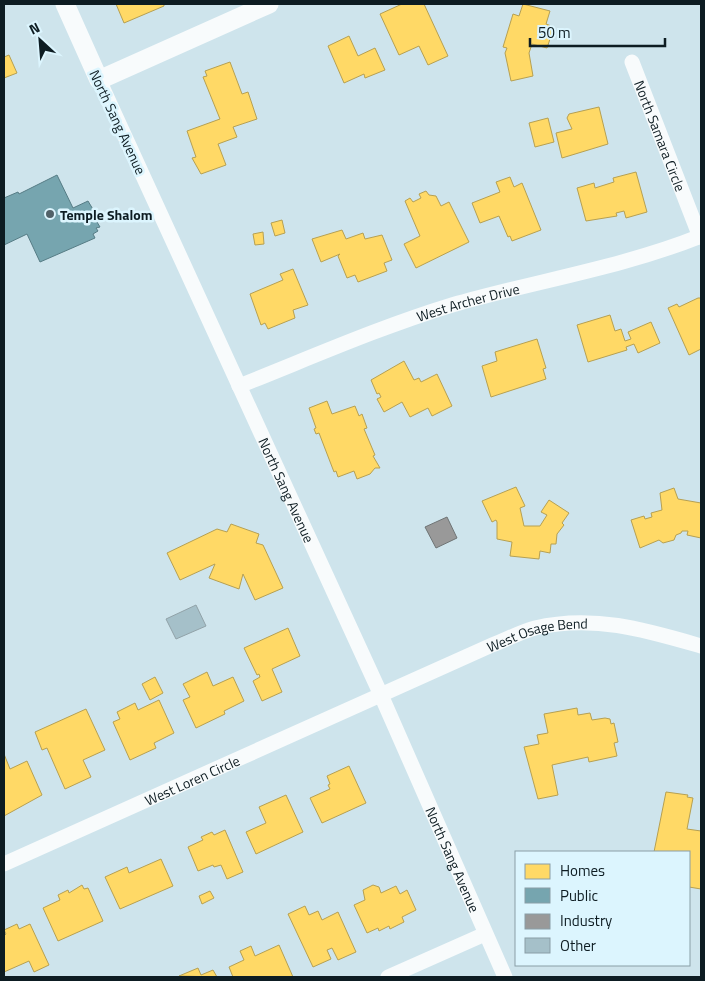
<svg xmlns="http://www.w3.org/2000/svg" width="705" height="981" viewBox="0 0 705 981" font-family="'Titillium Web',sans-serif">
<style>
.homes{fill:#ffd966;stroke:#b6a052}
.public{fill:#76a5af;stroke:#567c85}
.industry{fill:#999;stroke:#6f7475}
.building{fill:#a5c0c9;stroke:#91a2a8}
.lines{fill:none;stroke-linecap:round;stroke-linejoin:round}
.minor{stroke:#f8fbfc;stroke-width:15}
.tertiary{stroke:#f8fbfc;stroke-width:19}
.poi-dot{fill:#516269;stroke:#dcf5fe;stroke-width:2}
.labels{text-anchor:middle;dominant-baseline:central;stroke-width:5;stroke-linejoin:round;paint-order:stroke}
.street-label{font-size:14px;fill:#0d1c22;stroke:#dcf5fe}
.poi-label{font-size:14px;font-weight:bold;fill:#0d1c22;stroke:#dcf5fe;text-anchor:start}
</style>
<rect width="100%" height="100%" fill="#cee4ec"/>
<path class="homes" d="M116 4H164V6L124 23Z
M402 4H424L448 56 428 65 419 46 399 55 380 14Z
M523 4 550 11 546 24 554 27 547 48 532 44 529 53 533 76 511 81 505 53 507 48 503 47 513 14 519 16Z
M349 36 358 56 375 48 385 70 365 78 364 74 344 83 328 46Z
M9 55 17 73 4 78V57Z
M230 62 242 94 248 92 257 119 233 127 237 137 218 144 226 165 201 174 192 158 196 157 187 131 220 119 203 77 207 76 205 71Z
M599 107 608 144 562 158 556 133 572 129 567 118 569 114Z
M548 118 554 142 535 147 529 123Z
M636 172 647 212 626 218 624 211 616 213 617 216 586 221 577 188 594 183 595 188 614 182 613 178Z
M510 177 514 187 522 183 541 230 512 241 510 236 508 237 499 216 480 223 472 203 500 192 496 182Z
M426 191 429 195 436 196 441 206 449 202 469 242 416 268 404 244 420 236 405 201 410 198 413 202 421 198 419 194Z
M282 220 285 233 275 236 271 223Z
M342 230 346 239 363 233 365 239 382 235 392 260 384 263 387 271 358 282 355 275 347 278 338 256 340 254 321 262 312 239Z
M263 232 264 244 255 245 253 234Z
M293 269 308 305 293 310 295 318 268 329 265 323 261 325 250 294 283 280 280 274Z
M698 298H701V349L689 355 668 308 677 304 679 307Z
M610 315 615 331 621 329 625 341 631 339 628 332 651 322 660 343 638 353 634 344 626 347 627 350 588 362 577 325Z
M537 339 546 368 543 369 546 379 491 397 482 366 497 361 495 352Z
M404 361 414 380 419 378 421 382 437 374 452 406 432 416 428 408 410 417 402 402 384 412 377 399 381 397 379 393 377 394 371 380Z
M327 401 332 414 355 406 359 416 362 414 367 428 364 429 375 455 373 456 380 468H375L370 474 357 479 354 471 338 477 336 471 334 472 319 433 316 434 314 429 316 428 309 408Z
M516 487 525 506 520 508 524 526H540L547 515 541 512 549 500 569 513 562 523 564 525 557 534 556 544H551L550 553 540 551 539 559 510 556 512 542 497 539V522L496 520 492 522 482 501Z
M674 488 678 499 701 503V538L687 535 688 531H682L681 533 676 535 674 540 663 543 659 540 640 548 631 520 644 516 645 519 652 517 651 513 662 510 660 493Z
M231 524 259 534 256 543 263 545 283 588 255 600 243 574 239 589 209 578 215 564 180 580 167 553 217 529 227 532Z
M288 628 300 656 272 669 282 692 262 701 253 681 260 677 259 674 257 675 244 648Z
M207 672 213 686 233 677 244 701 224 711 225 714 196 728 183 700 190 697 183 684Z
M155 677 163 693 150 700 142 684Z
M159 700 174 733 154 743 156 748 130 760 113 722 120 719 117 712 135 703 138 710Z
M577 708 578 715 590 713 592 720 605 718 610 719 611 724 614 723 618 742 614 743 617 756 589 762 588 757 552 765 558 795 538 799 524 747 539 744 537 735 548 733 544 714Z
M86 709 105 750 83 760 91 777 65 789 47 748 42 750 35 732Z
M4 754 10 769 27 761 42 795 4 816Z
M349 766 366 803 322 823 310 798 330 789 328 785 330 784 327 776Z
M666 792 688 795 687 797 693 798 687 829 701 831V889L689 887V852H654Z
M286 795 303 832 256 854 246 832 266 823 259 807Z
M225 830 243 872 227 879 221 865 214 867 213 865 198 871 188 847 203 840 201 837 212 832 214 835Z
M161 859 173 886 120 909 105 877 127 867 129 873Z
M82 885 84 889 88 888 103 921 58 941 43 908 60 900 58 895 68 890 69 893Z
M373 885 379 887 381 893 396 886 400 894 407 890 416 910 402 917 404 922 390 929 389 926 379 931 378 928 367 933 354 905 365 900 363 890Z
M210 891 214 898 202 904 199 896Z
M305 906 309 915 318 911 322 920 338 912 356 952 338 960 332 948 327 950 331 959 313 967 288 914Z
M17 924 19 929 30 924 49 965 34 972 29 961 4 972V936L6 934 4 930Z
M279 945 293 977H233L229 967 244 960 240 951 251 946 255 956Z
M198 968 201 975 213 970 217 977 179 976Z"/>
<path class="public" d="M57 175 73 208 88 201 100 221 97 222 100 227 96 228 98 231 93 234 95 238 40 262 27 234 4 245V198L18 192 19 194Z"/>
<path class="industry" d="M447 517 457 538 436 548 425 527Z"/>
<path class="building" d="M196 605 206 626 176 639 166 619Z"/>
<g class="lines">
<g class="minor">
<path id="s1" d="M632 62 700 237"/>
<path id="s2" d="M99 80 381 695 505 977"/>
<path id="s3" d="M239 386C310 358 380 327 452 305 535 281 621 268 701 236"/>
<path id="s4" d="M4 864 492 645C506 640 520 632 535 628 593 614 646 630 701 646"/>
<path d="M388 977 485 934"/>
</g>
<path class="tertiary" d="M65 4 99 80 269 4"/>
</g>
<circle class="poi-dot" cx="50" cy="214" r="5"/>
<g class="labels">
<g class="street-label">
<text transform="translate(118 122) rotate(65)">North Sang Avenue</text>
<text stroke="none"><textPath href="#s1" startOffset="79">North Samara Circle</textPath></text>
<text stroke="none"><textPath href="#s3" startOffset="244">West Archer Drive</textPath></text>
<text stroke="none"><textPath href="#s2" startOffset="451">North Sang Avenue</textPath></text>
<text stroke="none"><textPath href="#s4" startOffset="582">West Osage Bend</textPath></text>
<text stroke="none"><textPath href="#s4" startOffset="206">West Loren Circle</textPath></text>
<text stroke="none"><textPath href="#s2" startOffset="856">North Sang Avenue</textPath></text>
</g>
<g class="poi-label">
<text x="60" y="214">Temple Shalom</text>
</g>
</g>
<rect width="705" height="981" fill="none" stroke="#0d1c22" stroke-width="10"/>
<rect x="515" y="851" width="175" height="115" fill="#dcf5fe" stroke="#899ea6"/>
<rect x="525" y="864" width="25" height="15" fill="#ffd966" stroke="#899ea6"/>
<text x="560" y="876" font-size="15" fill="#0d1c22">Homes</text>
<rect x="525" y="888" width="25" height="15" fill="#76a5af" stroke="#899ea6"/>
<text x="560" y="901" font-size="15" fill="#0d1c22">Public</text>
<rect x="525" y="914" width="25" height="15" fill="#999999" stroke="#899ea6"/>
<text x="560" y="926" font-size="15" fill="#0d1c22">Industry</text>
<rect x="525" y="938" width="25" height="15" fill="#a5c0c9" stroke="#899ea6"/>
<text x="560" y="951" font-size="15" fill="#0d1c22">Other</text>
<g transform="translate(40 40) rotate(334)" stroke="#dcf5fe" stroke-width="4" paint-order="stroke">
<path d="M0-4L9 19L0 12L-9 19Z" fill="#0d1c22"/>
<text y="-8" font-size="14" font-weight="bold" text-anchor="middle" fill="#0d1c22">N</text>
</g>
<path d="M530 38v8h135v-8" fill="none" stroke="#0d1c22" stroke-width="2.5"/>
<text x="538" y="38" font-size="15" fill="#0d1c22" stroke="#dcf5fe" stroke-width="4" paint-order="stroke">50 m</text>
</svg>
